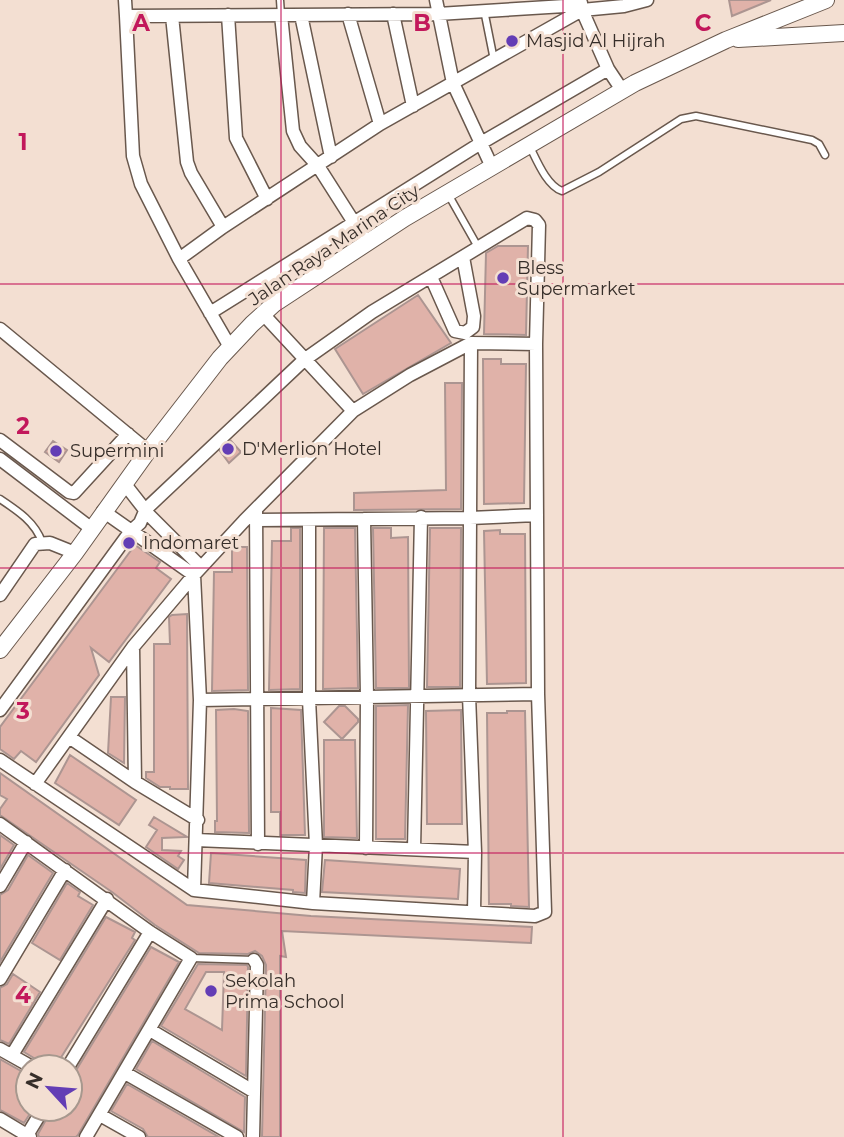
<svg xmlns="http://www.w3.org/2000/svg" width="844" height="1137" viewBox="0 0 844 1137" font-family="Montserrat,sans-serif">
<style>
.building{fill:#e0b2a9;stroke:#ac9591;stroke-width:2;fill-rule:evenodd}
.lines{fill:none;stroke-linecap:round;stroke-linejoin:round}
.service-casing{stroke:#69584d;stroke-width:9}
.minor-casing{stroke:#69584d;stroke-width:15}
.secondary-casing{stroke:#69584d;stroke-width:18}
.service{stroke:#fff;stroke-width:6}
.minor{stroke:#fff;stroke-width:12}
.secondary{stroke:#fff;stroke-width:16}
.grid{fill:none;stroke:#c2185b;stroke-width:2;stroke-opacity:0.55}
.poi-dot{fill:#633db5;stroke:#f3dfd2;stroke-width:2.5}
.labels{text-anchor:middle;dominant-baseline:central;stroke-width:6;stroke-linejoin:round;paint-order:stroke}
.poi-label{font-size:18px;fill:#362e29;stroke:#f3dfd2;text-anchor:start}
.street-label{font-size:18px;fill:#362e29;stroke:#f3dfd2}
.grid-label{font-size:23px;text-anchor:middle;font-weight:bold;fill:#c2185b;stroke:#f3dfd2;stroke-width:6;stroke-linejoin:round;paint-order:stroke}
</style>
<rect width="100%" height="100%" fill="#f3dfd2"/>
<path class="building" d="M729 0H771L732 16Z
M498 246H528L526 335 484 334 486 253Z
M418 295 451 343 363 394 335 349Z
M483 359H501V364H526L524 503 484 504Z
M445 383H462L461 509 354 510V493L446 490Z
M53 441 67 450 59 462 45 452Z
M231 441 241 452 229 463 220 451Z
M291 528H300V689L269 690 272 541H291Z
M324 528H355L358 688 323 689Z
M373 528H391V538L408 537 409 688H376Z
M430 528H461L460 687H427Z
M500 530V534H525L526 683 487 684 484 531Z
M135 545 160 562 156 568 171 579 109 662 91 648 99 675 36 762 21 751 14 759 0 749V727Z
M232 547H247L248 690 212 691 214 572H232Z
M187 614 188 789H170V787H160L146 778V772H154V644H170L169 617 172 615Z
M111 697H125L124 763 108 753Z
M408 705 405 839H376V706Z
M339 706H345L358 719V722L342 739 324 722Z
M271 708 301 710 305 835H280V812H271Z
M234 709 248 711 249 833 215 832V821H217L216 710Z
M461 710 462 824H427L426 711Z
M507 711H525L529 907 511 906V904H489L487 713H507Z
M324 740H355L357 838 324 837Z
M70 755 136 800 119 825 55 783Z
M0 773 187 905 311 916 532 927 531 943 282 931 286 957 280 956V1137H262L266 965 262 956 255 951 248 954 199 953 155 925 112 892 0 815V809L7 799 0 795Z
M154 817 187 837 162 838V850L181 851 178 856 184 860 178 869 146 847 157 830 149 825Z
M0 835 14 845 0 869Z
M211 853 306 860 305 893 293 892V890L209 883Z
M28 855 53 873 0 962V895L8 890Z
M325 860 460 869 458 899 322 892Z
M67 883 80 892 78 896 93 905 60 960 32 943Z
M106 917 135 932 132 938 135 940 55 1067H42L37 1060 24 1052Z
M151 947 179 962 78 1135 76 1137H39L38 1134 52 1109H70V1075L75 1072Z
M198 964 247 965 248 967 246 1076 161 1026ZM206 972H224L222 1030 185 1009Z
M13 974 40 992 9 1044 0 1040V988L7 984Z
M152 1041 245 1097 244 1132 136 1069Z
M0 1059 28 1075V1109H33L24 1123 0 1110Z
M127 1084 219 1137H148L143 1129 111 1111Z"/>
<g class="lines">
<defs>
<path id="service" d="M280 0 281 15
M484 10 494 60
M530 147C537 161 547 186 562 191L599 172 681 119 696 116 812 140 819 144 825 155
M448 194 478 247
M0 499C18 511 35 522 42 542
M191 958 254 960"/>
<path id="minor" d="M125 0 126 16
M436 0 453 83 492 167
M581 3 582 10 608 69 622 90
M348 14 380 124
M393 14 413 106
M228 15 236 138 267 199
M281 15 293 131 300 146 318 166 367 243
M301 15 331 157
M172 16 187 162 191 173 223 227
M179 259 223 227 380 124 582 10 624 6 647 0
M431 277 455 331 465 333 473 327 474 316 463 257
M210 313 481 143 608 69
M263 314 353 411
M0 329 148 451
M471 343 469 695 475 852 474 912
M230 347 179 259 141 184 133 156 126 16 438 14 581 5
M0 440 69 492 74 493 128 434
M0 459 92 529
M124 483 149 515 201 567
M256 510 258 844
M364 519 367 697 366 848
M258 520 470 518 537 515
M309 520V699L316 845 313 903
M0 595 35 544 50 543 75 553
M133 647 135 782
M200 700 538 694
M0 710 130 532 140 523 146 509 304 360 372 312 527 218 535 220 539 225 536 344 538 694 545 912 535 916 313 903 194 890 200 700 194 575 103 511
M69 737 135 782 198 820
M0 760 194 890
M35 784 133 647 194 575 244 521 353 411 410 375 471 343 536 344
M0 824 150 932 191 958 86 1137
M196 840 475 852
M414 849 421 517
M0 886 26 842
M0 979 65 870
M150 1030 253 1091
M0 1049 32 1067
M12 1055 107 899
M68 1067 150 932
M125 1073 237 1137
M100 1115 139 1137
M0 1119 30 1137
M26 1137 43 1109
M253 1137 257 965 254 960"/>
<path id="secondary" d="M738 39 844 33
M0 650 75 553 148 451 220 358 252 324 274 304 405 218 635 83 726 40 826 0"/>
</defs>
<use href="#service" class="service-casing"/>
<use href="#minor" class="minor-casing"/>
<use href="#secondary" class="secondary-casing"/>
<use href="#service" class="service"/>
<use href="#minor" class="minor"/>
<use href="#secondary" class="secondary"/>
</g>
<path class="grid" d="M281 0V1137M563 0V1137M0 284H844M0 568H844M0 853H844"/>
<g class="poi-dot">
<circle cx="512" cy="41" r="7"/>
<circle cx="503" cy="278" r="7"/>
<circle cx="228" cy="449" r="7"/>
<circle cx="56" cy="451" r="7"/>
<circle cx="129" cy="543" r="7"/>
<circle cx="211" cy="991" r="7"/>
</g>
<g class="labels">
<g class="poi-label">
<text x="526" y="41">Masjid Al Hijrah</text>
<text x="517" y="268">Bless<tspan x="517" dy="21">Supermarket</tspan></text>
<text x="242" y="449">D'Merlion Hotel</text>
<text x="70" y="451">Supermini</text>
<text x="143" y="543">Indomaret</text>
<text x="225" y="981">Sekolah<tspan x="225" dy="21">Prima School</tspan></text>
</g>
<g class="street-label">
<text transform="translate(334 245) rotate(-34)">Jalan Raya Marina City</text>
</g>
</g>
<g class="grid-label">
<text x="141" y="31">A</text>
<text x="422" y="31">B</text>
<text x="703" y="31">C</text>
<text x="23" y="150">1</text>
<text x="23" y="434">2</text>
<text x="23" y="719">3</text>
<text x="23" y="1003">4</text>
</g>
<g transform="translate(49 1088) rotate(296)"><circle r="33" fill="#f3dfd2" stroke="#a7988e" stroke-width="2"/>
<path d="M0-5L12 26L0 18L-12 26Z" fill="#633db5"/>
<text y="-10" font-size="19" font-weight="bold" text-anchor="middle" fill="#362e29">N</text>
</g>
</svg>
